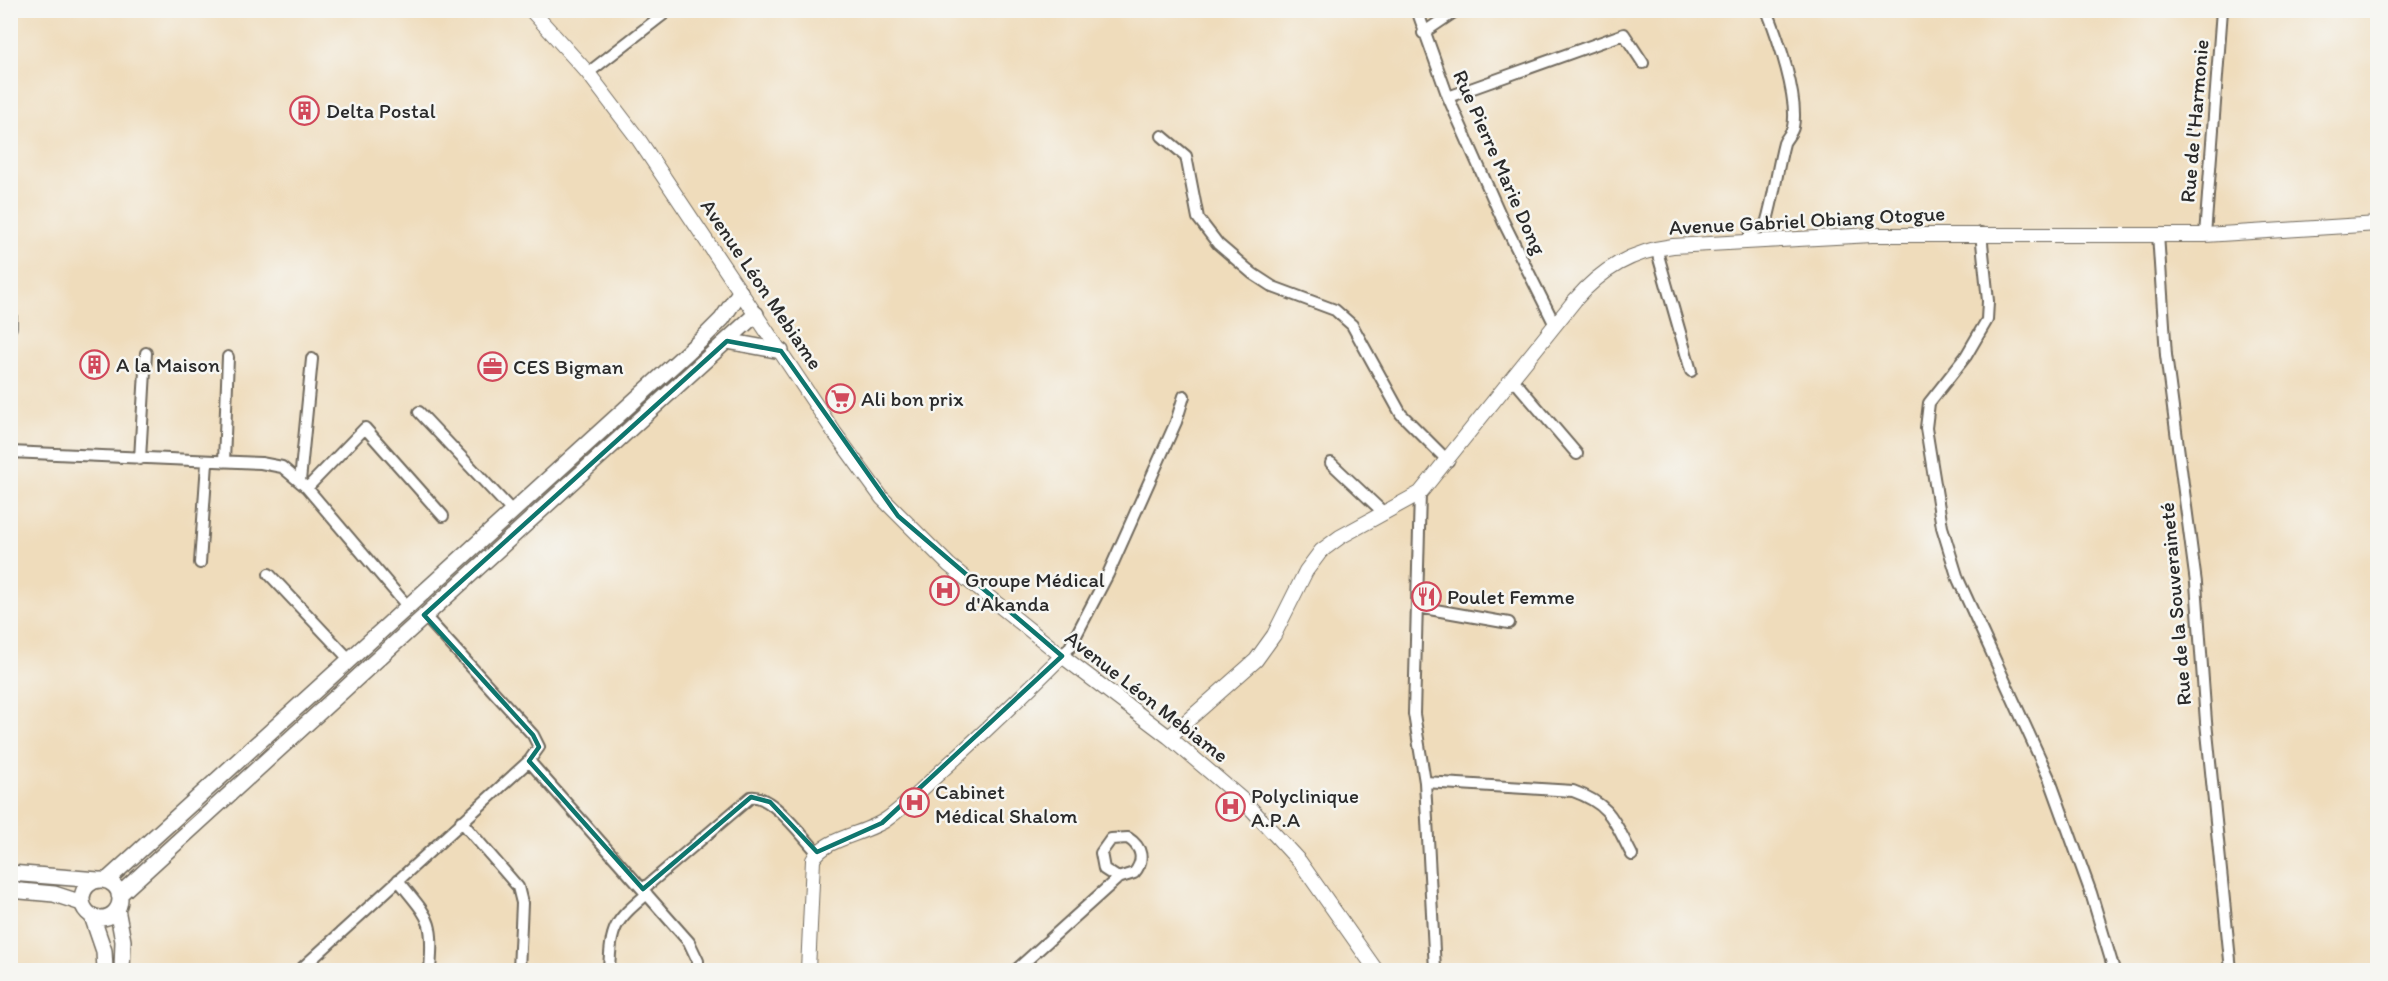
<svg xmlns="http://www.w3.org/2000/svg" width="2388" height="981" viewBox="0 0 2388 981" font-family="Itim,sans-serif">
<style>
.lines{fill:none;stroke-linecap:round;stroke-linejoin:round}
.minor-casing{stroke:#70695d;stroke-width:14}
.tertiary-casing{stroke:#70695d;stroke-width:16}
.secondary-casing{stroke:#70695d;stroke-width:18}
.minor{stroke:#fff;stroke-width:10}
.tertiary{stroke:#fff;stroke-width:14}
.secondary{stroke:#fff;stroke-width:15}
.marked{fill:none;stroke:#0f766e;stroke-width:4.5;stroke-linejoin:round}
.labels{text-anchor:middle;dominant-baseline:central;stroke-width:5;stroke-linejoin:round;paint-order:stroke}
.poi-label{font-size:21px;fill:#2b2b2b;stroke:#f6f6f2;text-anchor:start}
.street-label{font-size:21px;fill:#2b2b2b;stroke:#f6f6f2}
</style>
<rect width="100%" height="100%" fill="#f6f6f2"/>
<filter id="ink" filterUnits="userSpaceOnUse"><feTurbulence type="fractalNoise" baseFrequency=".0167" numOctaves="2"/><feDisplacementMap in="SourceGraphic" scale="12" xChannelSelector="R" yChannelSelector="G"/><feConvolveMatrix kernelMatrix="1 2 1 2 8 2 1 2 1" color-interpolation-filters="sRGB"/></filter>
<filter id="wash" filterUnits="userSpaceOnUse"><feTurbulence type="fractalNoise" baseFrequency=".008" numOctaves="4" result="noise"/><feDisplacementMap in="SourceGraphic" scale="24" xChannelSelector="R" yChannelSelector="G"/><feGaussianBlur stdDeviation="1.35" result="paint"/><feColorMatrix in="noise" values="0 0 0 0 0 0 0 0 0 0 0 0 0 0 0 0 0 1.4 0 .05"/><feComposite in="paint" operator="in"/></filter>
<g filter="url(#wash)">
<rect width="100%" height="100%" fill="#efdcbb"/>
</g>
<g filter="url(#ink)">
<g class="lines">
<defs>
<path id="minor" d="M1417 10 1448 97 1503 221 1555 325
M1423 33 1457 10
M588 73 669 10
M1448 97 1624 34 1643 63
M1162 136 1186 156 1198 218 1218 244 1253 274 1273 287 1335 310 1352 325 1401 414 1448 461
M1981 233 1988 301 1987 320 1966 356 1929 403 1926 428 1942 527 1958 579 2050 780 2091 893 2114 970
M2158 234 2166 355 2196 583 2206 722 2231 970
M2205 235 2222 10
M1750 240V233L1766 224C1774 197 1777 170 1784 143 1786 138 1792 133 1793 127 1799 98 1778 38 1767 10
M1656 248 1691 371
M1512 378 1577 454
M419 412 513 512
M10 452 261 463 282 467 307 488 408 607
M140 459 146 353
M224 462 228 357
M1331 463 1384 513
M300 481 312 359
M307 488 365 428 443 516
M1420 493 1414 714 1425 782 1435 970
M200 563 207 463
M269 574 350 660
M1418 607 1509 623
M1062 656 1070 647 1108 574 1176 422 1184 396
M529 761 689 942 698 961V970
M1425 782 1573 791C1612 805 1614 821 1632 855
M461 821 518 887 522 903 519 970
M398 880C430 920 434 918 430 970
M643 889 751 797C771 794 803 837 817 852
M300 970 529 761 539 747 533 735 424 615
M609 970C611 926 614 922 647 894
M1016 970 1118 878 1134 873C1145 860 1142 847 1128 838L1111 839 1101 853 1104 869 1118 878"/>
<path id="tertiary" d="M531 10 588 73 639 140 834 432 882 498 949 565 1062 656 1169 737 1244 801 1300 862 1376 970
M10 295V327
M1169 737 1256 660 1274 635 1306 571 1321 551 1340 537 1420 493 1575 300C1602 269 1632 251 1673 246L1872 235H2205L2378 224
M808 970 813 860C823 838 867 834 887 819 909 803 929 782 949 764 988 729 1025 693 1062 656"/>
<path id="secondary" d="M727 341 781 351
M10 873 98 880
M82 899a19 19 0 1 1 38 0a19 19 0 1 1-38 0Z
M106 881 701 340 722 319 740 292
M10 890 54 894 82 903
M119 895 756 314
M117 909 123 941 122 970
M92 916 104 951 105 970"/>
</defs>
<use href="#minor" class="minor-casing"/>
<use href="#tertiary" class="tertiary-casing"/>
<use href="#secondary" class="secondary-casing"/>
<use href="#minor" class="minor"/>
<use href="#tertiary" class="tertiary"/>
<use href="#secondary" class="secondary"/>
</g>
</g>
<path class="marked" d="M727 341 781 351 898 516 1062 656 882 823 817 852 770 802 751 797 643 889 529 761 539 747 533 735 424 615Z"/>
<defs>
<symbol id="building-ring" viewBox="-11 -11 22 22"><circle r="9.5" fill="#f6f6f2" stroke="#d1495b" stroke-width="1.5"/><path d="M-4-6H4V6H1V3H-1V6H-4ZM-2.5-4.3h1.7v1.8h-1.7ZM.8-4.3h1.7v1.8H.8ZM-2.5-1h1.7V.8h-1.7ZM.8-1h1.7V.8H.8Z" fill="#d1495b"/></symbol>
<symbol id="office-ring" viewBox="-11 -11 22 22"><circle r="9.5" fill="#f6f6f2" stroke="#d1495b" stroke-width="1.5"/><path d="M-6-3h4V-5.5h4V-3h4V5H-6ZM-1-4.5V-3h2v-1.5ZM-6 0V1H6V0Z" fill="#d1495b"/></symbol>
<symbol id="supermarket-ring" viewBox="-11 -11 22 22"><circle r="9.5" fill="#f6f6f2" stroke="#d1495b" stroke-width="1.5"/><path d="M-6-5.5h2.5l.6 2H6L4.5 2H-2.5L-4.4-4H-6ZM-1.5 3.2a1.3 1.3 0 1 0 .1 0ZM3 3.2a1.3 1.3 0 1 0 .1 0Z" fill="#d1495b"/></symbol>
<symbol id="hospital-ring" viewBox="-11 -11 22 22"><circle r="9.5" fill="#f6f6f2" stroke="#d1495b" stroke-width="1.5"/><path d="M-5-5h3v3.5h4V-5h3V5h-3V1.5h-4V5h-3Z" fill="#d1495b"/></symbol>
<symbol id="restaurant-ring" viewBox="-11 -11 22 22"><circle r="9.5" fill="#f6f6f2" stroke="#d1495b" stroke-width="1.5"/><path d="M-5-6h1v4h1v-4h1v4h1v-4h1v5L-1.5 .5V6h-2V.5L-5-1ZM5-6V6H3V1.5H1.5Q1.5-4 5-6Z" fill="#d1495b"/></symbol>
</defs>
<g fill-rule="evenodd">
<use href="#building-ring" x="288" y="94" width="33" height="33"/>
<use href="#building-ring" x="78" y="348" width="33" height="33"/>
<use href="#office-ring" x="476" y="350" width="33" height="33"/>
<use href="#supermarket-ring" x="824" y="382" width="33" height="33"/>
<use href="#hospital-ring" x="928" y="574" width="33" height="33"/>
<use href="#restaurant-ring" x="1410" y="580" width="33" height="33"/>
<use href="#hospital-ring" x="898" y="786" width="33" height="33"/>
<use href="#hospital-ring" x="1214" y="790" width="33" height="33"/>
</g>
<g class="labels">
<g class="poi-label">
<text x="326" y="110">Delta Postal</text>
<text x="116" y="364">A la Maison</text>
<text x="513" y="366">CES Bigman</text>
<text x="861" y="398">Ali bon prix</text>
<text x="965" y="579">Groupe Médical<tspan x="965" dy="24">d'Akanda</tspan></text>
<text x="1447" y="596">Poulet Femme</text>
<text x="935" y="791">Cabinet<tspan x="935" dy="24">Médical Shalom</tspan></text>
<text x="1251" y="795">Polyclinique<tspan x="1251" dy="24">A.P.A</tspan></text>
</g>
<g class="street-label">
<text transform="translate(2194 121) rotate(-85)">Rue de l'Harmonie</text>
<text transform="translate(1500 162) rotate(66)">Rue Pierre Marie Dong</text>
<text transform="translate(1807 220) rotate(-3)">Avenue Gabriel Obiang Otogue</text>
<text transform="translate(762 284) rotate(56)">Avenue Léon Mebiame</text>
<text transform="translate(2175 604) rotate(-95)">Rue de la Souveraineté</text>
<text transform="translate(1147 696) rotate(38)">Avenue Léon Mebiame</text>
</g>
</g>
<rect width="2388" height="981" fill="none" stroke="#f6f6f2" stroke-width="36"/>
</svg>
